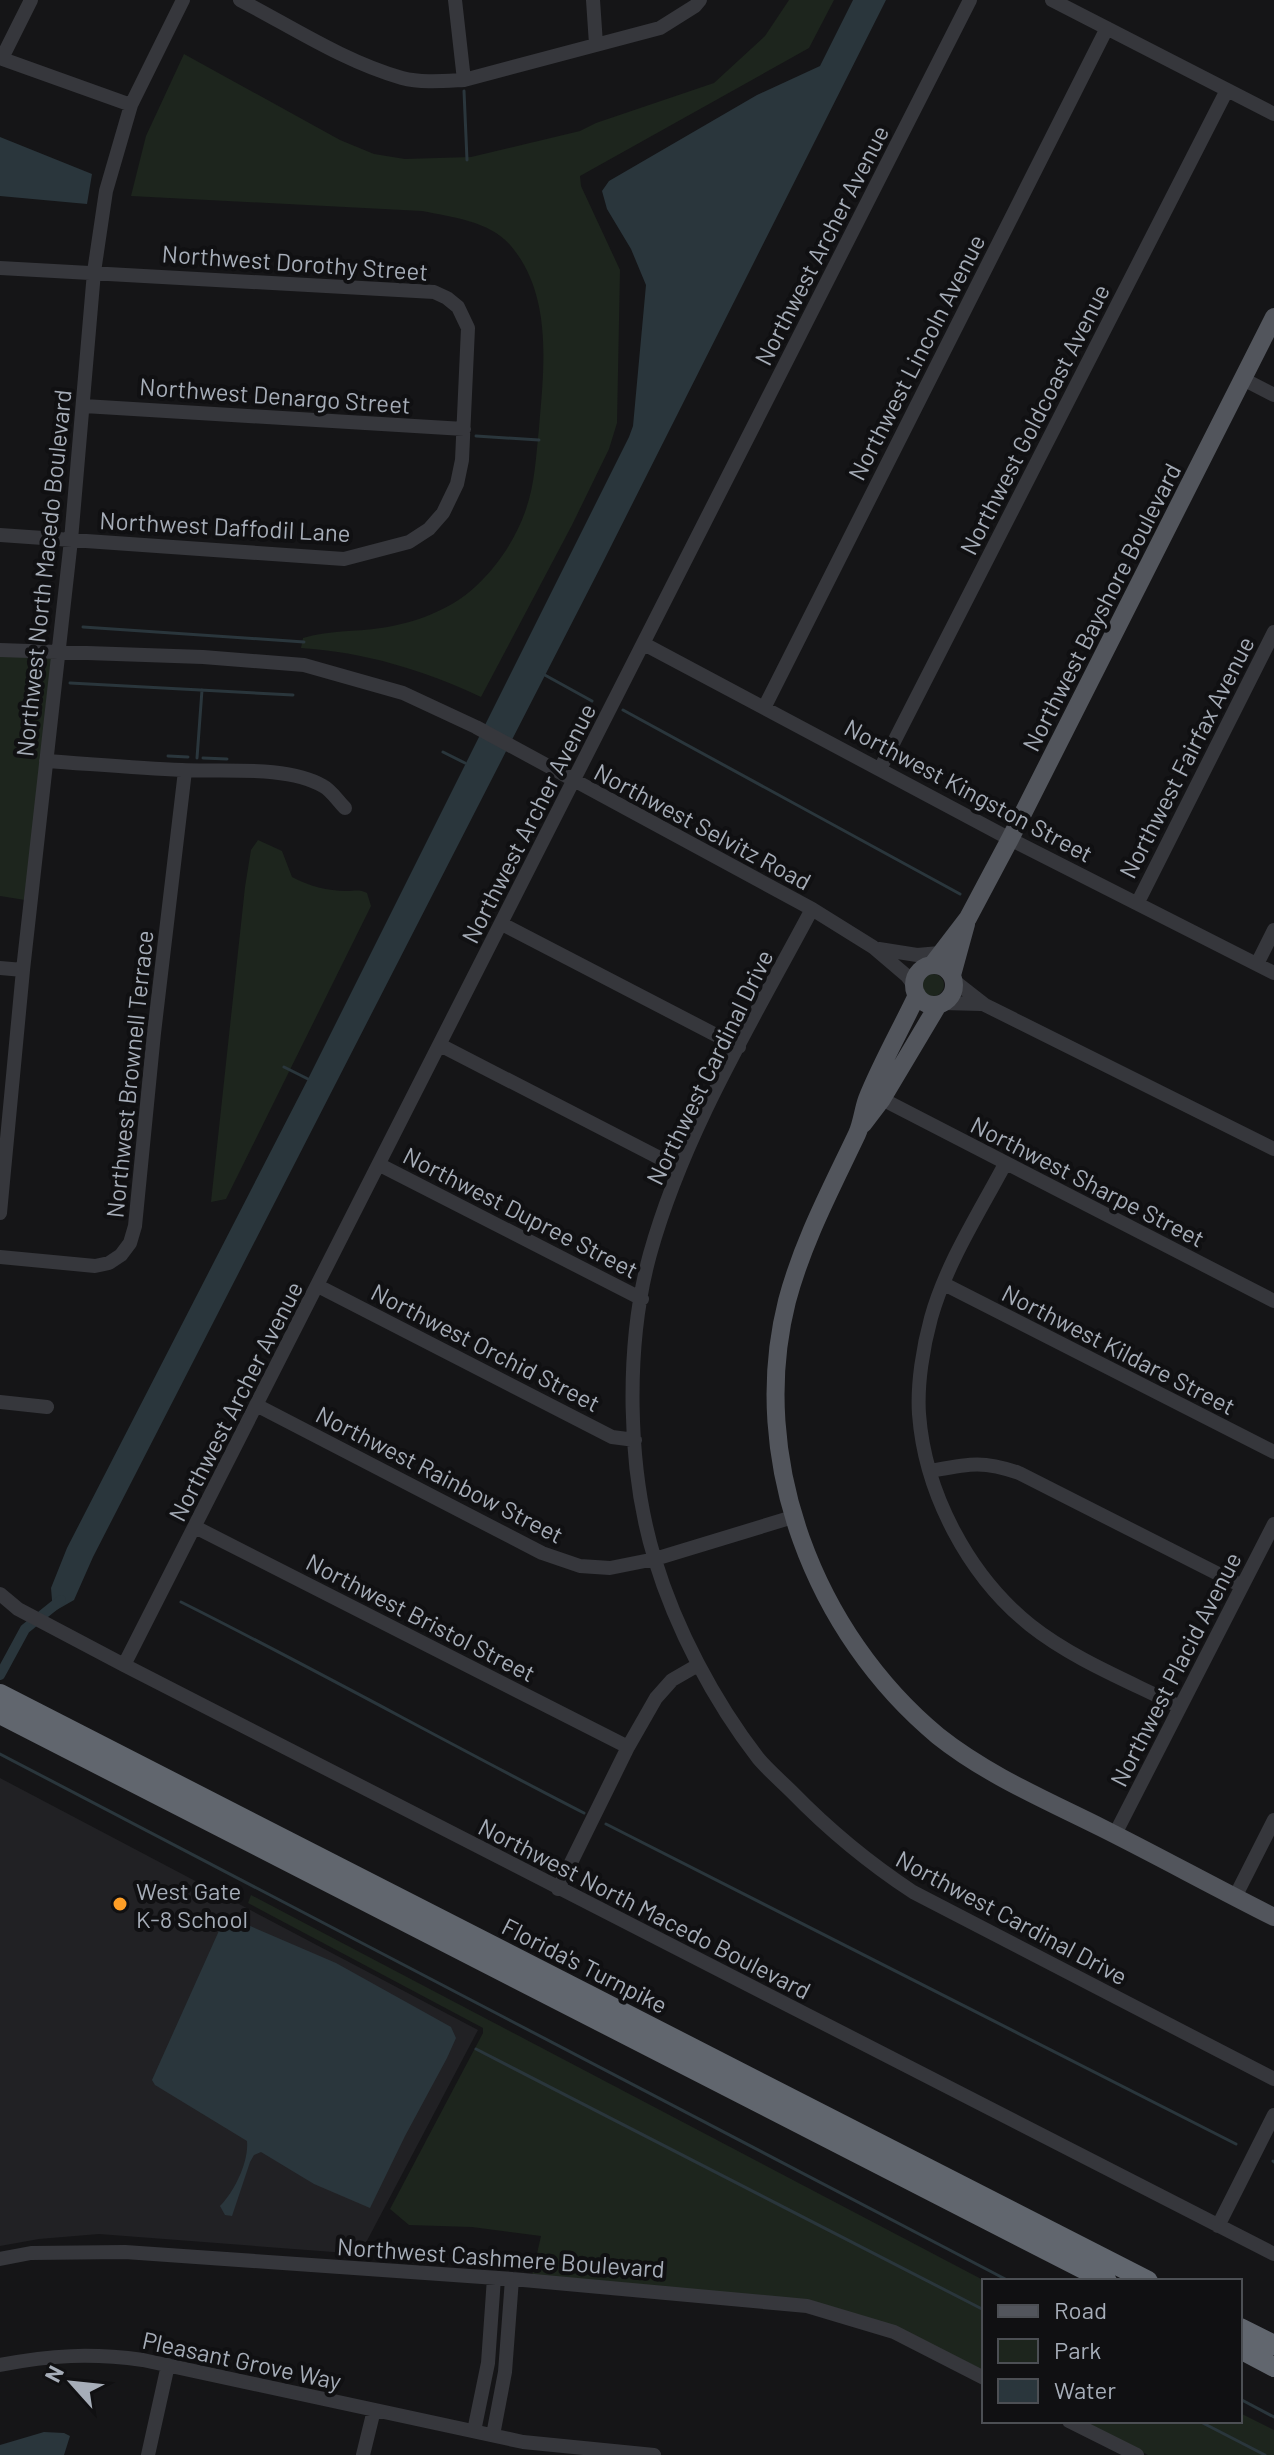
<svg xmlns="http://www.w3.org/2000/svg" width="1274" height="2455" viewBox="0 0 1274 2455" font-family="Barlow,sans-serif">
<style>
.built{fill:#212124}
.green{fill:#1d251d}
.water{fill:#2a363c}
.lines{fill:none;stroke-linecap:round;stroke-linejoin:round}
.stream{stroke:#2a363c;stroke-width:3}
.canal{stroke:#2a363c;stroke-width:10}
.minor{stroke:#36373c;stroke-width:14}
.major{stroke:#52555c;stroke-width:18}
.highway{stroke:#61666e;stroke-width:20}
.poi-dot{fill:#fe9e26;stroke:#101012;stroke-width:3}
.labels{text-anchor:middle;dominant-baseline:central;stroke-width:8;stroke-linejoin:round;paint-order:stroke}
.street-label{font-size:24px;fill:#a6adb8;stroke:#101012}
.poi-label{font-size:24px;fill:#a6adb8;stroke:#101012;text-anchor:start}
</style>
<rect width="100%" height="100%" fill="#151517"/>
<path class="built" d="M0 1778 478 2030 360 2254 99 2234 39 2239 0 2246Z"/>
<path class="green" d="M789 0H834L809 48 580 176 581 186 620 270 617 423 609 449 572 525 481 697C424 670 364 652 301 648L303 638C328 630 355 632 381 628 415 623 450 610 475 587 497 567 515 540 525 512 535 485 536 456 539 428 544 368 553 296 511 246 490 221 452 217 422 211L131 196 146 136 184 54 340 140 374 154 405 159 471 157 580 131 596 123 714 83 765 36Z
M0 655 53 658 25 900 0 896Z
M258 840 282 851 292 877C309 886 328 891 346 891 355 891 359 889 367 893L371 906 226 1199 211 1202 245 887 251 850Z
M922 985a11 11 0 1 1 22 0a11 11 0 1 1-22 0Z
M251 1895 985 2281 984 2372 857 2315 532 2276 541 2236 472 2227 409 2225 390 2209 483 2033V2028L248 1903Z
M1240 2413 1274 2430V2455H1148L1080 2421H1240Z"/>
<path class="water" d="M853 0H886L599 570 93 1557 74 1600 53 1612 51 1588 67 1548 308 1079 629 437 633 426 646 285 631 249 607 209 602 191 609 181 757 95 820 66Z
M0 137 92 174 87 204 0 196Z
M229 1917 336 1963 451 2027 456 2038 447 2058 405 2136 370 2208 314 2184 261 2152 254 2155 250 2162 232 2216 225 2215 220 2206C234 2192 249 2162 247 2141L155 2085 152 2080 222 1924Z
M44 2432 64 2433 70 2436 64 2455H0V2445Z"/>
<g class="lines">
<path class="stream" d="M464 91 467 160
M476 436 539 440
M83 627 304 642
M543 674 592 701
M70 683 293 695
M623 710 960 894
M443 752 465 763
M168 756 188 757
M197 758 202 690
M203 758 227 759
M284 1067 308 1079
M181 1602C317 1670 449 1744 584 1813
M0 1754 1009 2281
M606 1824 1236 2144
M476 2049 984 2310
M1273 2161 1274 2162
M1240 2399 1274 2417
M1199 2421 1265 2455"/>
<path class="canal" d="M0 1675 25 1629 61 1600"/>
<path class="minor" d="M240 0C292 27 345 62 402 78 421 83 444 81 464 80L660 28 695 6 700 0
M455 0 464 80
M593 0 596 44
M1052 0 1274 114
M0 58 131 105
M2 58 31 0
M0 268 434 292 447 298 458 307 468 328 462 460 457 484 443 513 429 529 409 542 344 559 0 535
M1243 379 1274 395
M84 406 464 429
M644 644 1010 839 1274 973
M0 650 203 657 304 665 403 693 476 727 812 909 873 947 907 976 915 987
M765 706 1107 28
M46 761C91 764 137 768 182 770 222 772 288 765 323 786 331 790 338 801 345 808
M880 769 1227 90
M1138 902 1274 632
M812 909C753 1020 684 1132 650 1254 625 1346 627 1469 655 1560 676 1629 714 1701 758 1758 768 1770 781 1781 792 1792 829 1830 869 1863 913 1892L1274 2079
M502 924 739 1047
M879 949 917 955 940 953
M1257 964 1274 930
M0 968 23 970
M953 980 985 1005 1274 1149
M943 1003 981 1004
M440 1045 679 1168
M882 1099 1274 1301
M1005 1164C979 1213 946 1264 931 1318 923 1347 917 1384 919 1414 925 1494 969 1576 1030 1625 1074 1660 1131 1682 1180 1707
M380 1165 642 1299
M0 1213 23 970 71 540 94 272 106 191 131 105 183 0
M0 1257 95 1266 109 1263 121 1255 130 1243 135 1226 154 1033 185 771
M944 1284 1274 1452
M318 1286 612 1437 635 1440
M0 1402 47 1407
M256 1405 542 1553 580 1566 610 1568 655 1559 793 1517
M931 1471C968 1464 982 1460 1019 1473L1242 1586
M195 1527 628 1747
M0 1594 18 1609 124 1665 1274 2254
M124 1665 970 0
M1115 1834 1274 1524
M558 1889 628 1747 656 1698 672 1680 698 1665
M1235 1897 1274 1820
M1218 2226 1274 2115
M0 2259 31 2253 125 2252 512 2279 807 2306 894 2332 984 2378
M0 2365C51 2355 91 2353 143 2360L523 2442 654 2455
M1069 2421 1137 2455
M474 2431 488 2363 494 2278
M493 2435 505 2372 512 2279
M148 2455 168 2365
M363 2455 374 2410"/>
<path class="major" d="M932 965 968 918 1010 839 1274 317
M914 985a20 20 0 1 1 40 0a20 20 0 1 1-40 0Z
M952 975 966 924
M917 995C901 1029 881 1064 867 1099 863 1110 862 1123 857 1134 831 1189 803 1241 787 1301 747 1459 815 1634 938 1736 987 1775 1046 1800 1102 1828 1160 1857 1216 1888 1274 1917
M863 1124 882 1099 938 1005"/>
<path class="highway" d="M0 1694 1148 2281
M0 1714 1107 2281
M1240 2328 1274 2345
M1240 2349 1274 2367"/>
</g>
<circle class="poi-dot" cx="120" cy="1904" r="8"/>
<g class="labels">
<g class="street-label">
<text transform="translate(821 245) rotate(-63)">Northwest Archer Avenue</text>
<text transform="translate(295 262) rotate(4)">Northwest Dorothy Street</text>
<text transform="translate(916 357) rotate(-63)">Northwest Lincoln Avenue</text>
<text transform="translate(275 395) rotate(4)">Northwest Denargo Street</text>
<text transform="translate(1034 419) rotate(-63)">Northwest Goldcoast Avenue</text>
<text transform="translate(225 526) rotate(3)">Northwest Daffodil Lane</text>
<text transform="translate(43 573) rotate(-84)">Northwest North Macedo Boulevard</text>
<text transform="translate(1101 607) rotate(-63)">Northwest Bayshore Boulevard</text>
<text transform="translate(1186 757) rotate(-63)">Northwest Fairfax Avenue</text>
<text transform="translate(969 790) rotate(28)">Northwest Kingston Street</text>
<text transform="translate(528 823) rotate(-63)">Northwest Archer Avenue</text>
<text transform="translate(703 826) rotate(28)">Northwest Selvitz Road</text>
<text transform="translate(709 1067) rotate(-64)">Northwest Cardinal Drive</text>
<text transform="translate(129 1074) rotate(-84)">Northwest Brownell Terrace</text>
<text transform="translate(1088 1181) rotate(27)">Northwest Sharpe Street</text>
<text transform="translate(521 1212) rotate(27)">Northwest Dupree Street</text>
<text transform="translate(486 1347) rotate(27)">Northwest Orchid Street</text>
<text transform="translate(1119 1349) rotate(27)">Northwest Kildare Street</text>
<text transform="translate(235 1401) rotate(-63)">Northwest Archer Avenue</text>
<text transform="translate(440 1474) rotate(27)">Northwest Rainbow Street</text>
<text transform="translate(421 1617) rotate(27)">Northwest Bristol Street</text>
<text transform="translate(1175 1669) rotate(-63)">Northwest Placid Avenue</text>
<text transform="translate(645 1908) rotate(27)">Northwest North Macedo Boulevard</text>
<text transform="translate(1012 1917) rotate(28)">Northwest Cardinal Drive</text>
<text transform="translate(585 1965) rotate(27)">Florida's Turnpike</text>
<text transform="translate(501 2257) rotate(4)">Northwest Cashmere Boulevard</text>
<text transform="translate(242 2360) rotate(12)">Pleasant Grove Way</text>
</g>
<g class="poi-label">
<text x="136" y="1890">West Gate<tspan x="136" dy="28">K-8 School</tspan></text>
</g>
</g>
<rect x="982" y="2279" width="260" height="144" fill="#101012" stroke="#4c4f54" stroke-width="2"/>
<rect x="998" y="2305" width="40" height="12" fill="#52555c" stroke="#4c4f54" stroke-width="2"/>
<text x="1054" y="2319" font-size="24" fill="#a6adb8">Road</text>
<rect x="998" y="2339" width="40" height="24" fill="#1d251d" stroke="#4c4f54" stroke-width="2"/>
<text x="1054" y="2359" font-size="24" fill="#a6adb8">Park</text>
<rect x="998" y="2379" width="40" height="24" fill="#2a363c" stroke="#4c4f54" stroke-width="2"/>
<text x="1054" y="2399" font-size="24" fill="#a6adb8">Water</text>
<g transform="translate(72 2383) rotate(297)" stroke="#101012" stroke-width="6" paint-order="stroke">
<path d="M0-6L14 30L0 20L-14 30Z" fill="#a6adb8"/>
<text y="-12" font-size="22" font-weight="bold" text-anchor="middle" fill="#a6adb8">N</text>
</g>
</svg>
